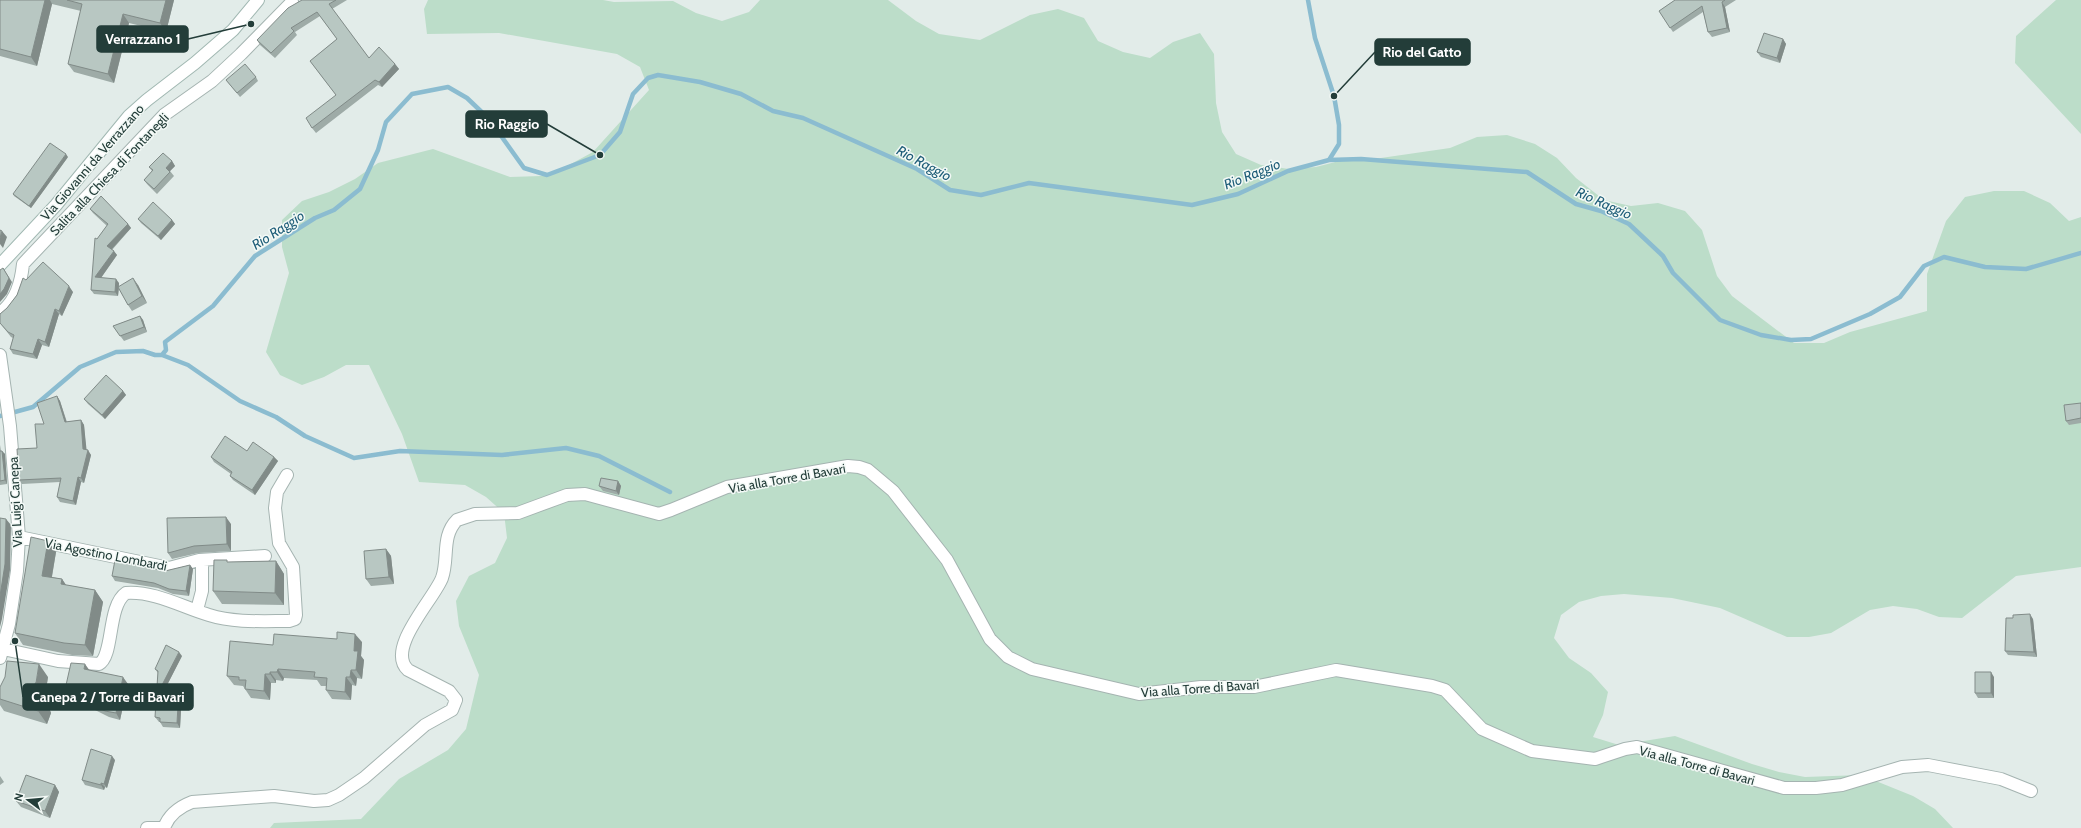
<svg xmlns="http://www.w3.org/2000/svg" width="2081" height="828" viewBox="0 0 2081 828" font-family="Cabin,sans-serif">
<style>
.green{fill:#bcddc9}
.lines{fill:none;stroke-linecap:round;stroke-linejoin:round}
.stream{stroke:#8bbcd0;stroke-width:4.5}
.street-casing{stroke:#a5b4b1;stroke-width:14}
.secondary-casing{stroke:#a1b8b2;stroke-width:14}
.street{stroke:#fff;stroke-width:12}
.secondary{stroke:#fff;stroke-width:12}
.wall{fill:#9eaba7}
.shaded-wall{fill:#818b88}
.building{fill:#b8c7c2;stroke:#818b88}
.labels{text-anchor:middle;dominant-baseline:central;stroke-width:3;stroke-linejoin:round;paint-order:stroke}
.street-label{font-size:13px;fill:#233d39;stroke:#f3f9f6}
.water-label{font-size:14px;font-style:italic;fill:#1e5d78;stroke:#f3f9f6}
.leader{fill:none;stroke:#233d39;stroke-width:1.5}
.callout-dot{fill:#233d39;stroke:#f3f9f6;stroke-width:1.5}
.callout{fill:#233d39;stroke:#233d39;stroke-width:1.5}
.callout-label{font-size:14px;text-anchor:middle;font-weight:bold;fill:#fff}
</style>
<rect width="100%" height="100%" fill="#e2ece9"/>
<path class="green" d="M428 0H603L614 2 673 1 696 13 722 21 749 12 760 0H888L916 21 939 34 980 40 1030 15 1058 9 1084 18 1098 41 1123 52 1150 58 1173 42 1200 33 1214 54 1216 103 1222 132 1236 154 1261 165 1289 169 1316 167 1343 160 1374 159 1450 148 1477 137 1507 135 1535 144 1557 158 1576 178 1604 200 1631 206 1658 203 1685 211 1702 230 1717 276 1732 296 1794 343H1824L1850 332 1927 311V274L1946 221 1965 197 1994 191H2024L2050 203 2069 221 2081 217V567L2016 576 1962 618 1939 617 1917 609 1893 606 1870 610 1831 633 1809 637H1787L1720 608 1672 598 1624 594 1601 596 1579 602 1561 615 1554 638 1569 658 1591 673 1608 692 1603 715 1593 737 1619 745 1675 736 1752 764 1779 772 1805 777 1861 775 1913 796 1935 809 1953 828H270L274 823 361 819 399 779 448 750 466 729 479 675 459 626 456 601 469 576 495 563 507 538 504 513 486 497 465 485 419 482 402 434 369 365H346L324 377 302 385 280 375 266 352 289 273 282 247V220L302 201 329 192 355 179 378 163 433 149 510 177 541 176 569 165 593 152 649 90 640 67 617 54 499 33 427 34 424 9Z
M2056 0H2081V134L2015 63 2016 36Z"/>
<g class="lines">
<path class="stream" d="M1308 0 1315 38 1334 96 1339 125V144L1329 160
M162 355 188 365 240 401 276 417 305 436 354 458 400 451 502 455 566 448 599 456 670 492
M0 416 33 407 80 367 116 352 143 351 155 355H162L166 350 165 342 213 306 255 256 315 218 334 210 360 189 378 150 386 122 412 94 448 87 467 98 489 119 524 168 547 175 600 155 620 132 633 94 648 78 658 75 700 82 741 94 773 111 803 118 917 169 950 190 981 195 1029 183 1192 205 1238 194 1288 171 1329 160 1361 159 1527 172 1576 204 1601 211 1629 224 1663 256 1673 273 1720 320 1761 335 1791 340 1811 339 1870 314 1900 297 1924 266 1944 257 1985 267 2026 269 2081 253"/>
<defs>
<path id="street" d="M0 313C16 301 21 283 23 264L164 115 212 81 241 54 292 2
M0 355 10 426 19 537 17 571 9 624 0 658
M19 537 169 568 199 560 265 556
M197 610 202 591V560
M3 649 58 661 99 664C114 656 107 606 126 593 155 591 182 607 209 615 234 623 264 621 289 621L295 619 296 615 293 567 279 543 275 508 277 492 287 475
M147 828H164
M164 828C169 814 179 807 192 802L274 796 314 801 328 800 339 795 364 778 425 725 452 710 456 700 449 691 408 670C385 649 434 599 442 578 449 558 441 536 457 520L475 514 518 513 567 495 585 494 659 514 671 510 727 487 848 466 859 467 868 470 893 491 947 560 990 639 1008 657 1032 669 1139 694 1201 687H1254L1336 670 1432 686 1445 690 1482 729 1532 751 1595 759 1625 749 1637 747 1784 788H1816L1842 785 1902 767 1928 765 2001 779 2031 791"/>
<path id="secondary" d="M0 265 56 205 129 116 147 100 195 63 233 30 258 0"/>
</defs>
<use href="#street" class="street-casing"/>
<use href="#secondary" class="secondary-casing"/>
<use href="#street" class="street"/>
<use href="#secondary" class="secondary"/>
</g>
<path class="wall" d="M0 0H174L166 32 129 23 114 83 74 72 68 64 81 11 52 4 37 66 0 56Z
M302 0H347L332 9 369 58 395 64 399 69 382 87 378 85 316 133 312 128 336 95 310 61 337 39 320 16 295 32 297 35 275 58 260 45 257 40Z
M1675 0H1736L1725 7 1730 32 1712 37 1708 32 1703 12 1673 32 1659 11Z
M1783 39 1786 44 1780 63 1761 57 1757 52Z
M256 77 258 81 240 97 226 80Z
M68 157 31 208 14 196 13 194Z
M172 161 175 166 170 171 174 176 157 194 147 184 144 180 152 171 149 167Z
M90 209 128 224 131 228 112 250 117 255 101 278 119 283V286L138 285 147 303 132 311 128 305 119 289 118 296 94 294 91 290 97 239 107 226 93 213Z
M138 219 172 220 175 224 161 240 141 223Z
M26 280 73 292 62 316 59 314 49 347 42 345 37 359 13 354 10 349 13 338 11 337 0 323V314L7 308 17 295Z
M140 316 143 320 147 332 124 341 113 326Z
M123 391 126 395 105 419 88 404 84 399Z
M57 396 60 401 67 422 81 420 84 425 86 450 91 455 84 483 81 482 76 505 60 502 57 497 60 482 22 484 19 480 37 448 44 424Z
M2081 403V423L2069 425 2066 421Z
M0 445 1 451H2L5 454 7 484 0 485Z
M247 451 274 457 278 461 255 495 233 480 230 476 231 474 214 462 211 457Z
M618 481 621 486 619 495 603 491 599 486Z
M231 524V551L198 553 172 559 168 553Z
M48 541 56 552 52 577 62 579 66 585 95 590 103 602 93 656 72 655 23 645 15 633Z
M386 549 391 556 394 584 371 586 366 579Z
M276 561 284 574V605L222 604 213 591 228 562Z
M190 565 193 569 189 596 173 594 158 588 115 581 112 576 165 571Z
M2033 619 2037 657 2008 655 2005 651Z
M362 642 361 656 364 660 362 679 357 678 356 686 352 685 351 700 332 699 326 690V686H321L317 680 284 678 283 681 276 680V683H271L270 700 251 698 243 686 234 685 227 676 273 645Z
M182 656 166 687 182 692 180 728 163 727 160 722H159L155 717 158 673 155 669Z
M89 670 128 684 120 720 109 717 83 704 69 701 64 694Z
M48 677 45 696 44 695 51 713 47 724 4 711 0 705V687Z
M1994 677V698H1978L1975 693Z
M115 760 107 788 105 787 104 790 85 785 82 780Z
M0 776 4 782 0 785Z
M55 785 59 792 50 818 21 807 16 801Z"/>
<path class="shaded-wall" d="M45 0H50L52 4 37 66 31 57Z
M166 0H174L166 32 160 23Z
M1722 2 1725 7 1730 32 1727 28Z
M123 14 129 23 114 83 108 74Z
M1783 39 1786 44 1780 63 1777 58Z
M395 64 399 69 382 87 379 82Z
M66 154 68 157 31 208 29 206Z
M172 161 175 166 169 172 166 168Z
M172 220 175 224 161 240 158 236Z
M128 224 131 228 110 251 107 246Z
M2 231 7 237 3 248 0 244V238Z
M114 251 117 255 98 282 95 277Z
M3 268 12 282 7 294 0 302V294Z
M133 278 138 285 147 303 142 296Z
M116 279 119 283 118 296 115 292Z
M69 286 73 292 62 316 59 311Z
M55 309 59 314 49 347 45 342Z
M140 316 143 320 147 332 144 327Z
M38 339 42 345 37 359 33 354Z
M123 391 126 395 105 419 102 415Z
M57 396 60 401 68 427 65 422Z
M81 420 84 425 87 454 83 449Z
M88 450 91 455 84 483 81 478Z
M2 451 5 454 7 484 5 480Z
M274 457 278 461 255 495 252 490Z
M78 477 81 482 76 505 73 501Z
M618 481 621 486 619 495 616 491Z
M226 517 231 524V551L227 544Z
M6 519 11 525 10 570 2 619 0 627V596Z
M48 541 56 552 50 587 42 576Z
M386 549 391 556 394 584 389 577Z
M276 561 284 574V605L275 593Z
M190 565 193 569 189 596 186 591Z
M62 579 70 591 61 584Z
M95 590 103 602 93 656 85 645Z
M2030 614 2033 619 2037 657 2034 652Z
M355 634 362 642 361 656 364 660 362 679 356 670 354 651Z
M179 652 182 656 164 691 161 687Z
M39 664 48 677 45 696 36 683Z
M85 664 90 671 84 669Z
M278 669 284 678 283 681 277 672Z
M351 670 357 678 356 686 350 677Z
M270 672 276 680V683L270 674Z
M1991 672 1994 677V698L1991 693Z
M265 674 271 683 270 700 264 691Z
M123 677 128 684 120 720 116 713Z
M346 677 352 685 351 700 345 692Z
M35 683 44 695 51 713 47 724 38 711Z
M179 688 182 692 180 728 177 723Z
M112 756 115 760 107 788 104 784Z
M101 783 105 787 104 790 101 785Z
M55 785 59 792 50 818 45 811Z"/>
<path class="building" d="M0 0H45L31 57 0 49Z
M67 0H166L160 23 123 14 108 74 68 64 82 4Z
M302 0H336L329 4 369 58 379 47 395 64 379 82 375 80 312 128 306 118 336 95 310 61 337 39 317 12 291 28 294 31 271 53 257 40 288 8Z
M1675 0H1725L1722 2 1727 28 1708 32 1702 6 1670 28 1659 11Z
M1764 33 1783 39 1777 58 1757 52Z
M245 64 256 77 237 93 226 80Z
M50 143 66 154 29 206 13 194Z
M163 153 172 161 166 168 170 172 154 189 144 180 153 170 149 167Z
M101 196 128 224 107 246 114 251 95 277 116 279 115 292 91 290 95 238 97 239 108 224 90 209Z
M153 202 172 220 158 236 138 219Z
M0 230 2 231 0 238Z
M43 262 69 286 59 311 55 309 45 342 38 339 33 354 10 349 14 335 8 332 0 323V314L7 308 17 295 23 278 26 280Z
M3 268 9 278 4 289 0 294V270Z
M133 278 142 296 128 305 118 287Z
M140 316 144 327 120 336 113 326Z
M106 375 123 391 102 415 84 399Z
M57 396 65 422 81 420 83 449 88 450 81 478 78 477 73 501 57 497 61 478 19 480 17 449 37 448 35 424H44L37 403Z
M2081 403V418L2066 421 2064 405Z
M225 436 247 451 253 442 274 457 252 490 230 476 232 472 211 457Z
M0 451H2L5 480 0 481Z
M601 478 618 481 616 491 599 486Z
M226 517 227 544 194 546 168 553 167 518Z
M0 518 6 519 5 564 0 596Z
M31 537 48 541 42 576 62 579 61 584 95 590 85 645 64 643 15 633Z
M386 549 389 577 366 579 364 551Z
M115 560 165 571 190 565 186 591 169 589 154 583 112 576Z
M214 560H227V562L276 561 275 593 213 591Z
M2030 614 2034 652 2005 651 2006 618H2013V615Z
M337 632 355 634 354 651H358L356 670H351L350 677H346L345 692 326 690 327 678 314 677 315 672 278 669 277 672H270V674H265L264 691 245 689 246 680H239V677L227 676 230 641 273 645 274 634 337 639Z
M166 645 179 652 161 687 179 688 177 723 160 722V718L155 717 158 671 155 669Z
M7 661 39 664 36 683H35L42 701 38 711 0 699V687L5 677Z
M71 663 85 664 84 669 123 677 116 713 105 711 79 697 64 694Z
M1975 672H1991V693H1975Z
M91 749 112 756 104 784 101 783V785L82 780Z
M26 775 55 785 45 811 16 801Z"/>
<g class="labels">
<g class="street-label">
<text transform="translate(92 162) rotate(-49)">Via Giovanni da Verrazzano</text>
<text transform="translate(109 174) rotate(-46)">Salita alla Chiesa di Fontanegli</text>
<text transform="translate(787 478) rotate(-10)">Via alla Torre di Bavari</text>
<text transform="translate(15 502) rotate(-93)">Via Luigi Canepa</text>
<text transform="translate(106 554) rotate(11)">Via Agostino Lombardi</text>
<text transform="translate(1200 688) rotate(-4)">Via alla Torre di Bavari</text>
<text transform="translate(1697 765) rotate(15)">Via alla Torre di Bavari</text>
</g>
<g class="water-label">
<text transform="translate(924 163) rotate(28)">Rio Raggio</text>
<text transform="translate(1252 174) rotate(-22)">Rio Raggio</text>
<text transform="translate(1604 203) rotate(24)">Rio Raggio</text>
<text transform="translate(278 230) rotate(-33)">Rio Raggio</text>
</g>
</g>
<path class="leader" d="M251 24L188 39M1334 96L1375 52M600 155L547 124M15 641L23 697"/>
<g class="callout-dot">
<circle cx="251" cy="24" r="4"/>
<circle cx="1334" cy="96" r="4"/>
<circle cx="600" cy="155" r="4"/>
<circle cx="15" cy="641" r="4"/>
</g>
<g class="callout">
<rect x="97" y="26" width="91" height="26" rx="4"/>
<rect x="1375" y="39" width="95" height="26" rx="4"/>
<rect x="466" y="111" width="81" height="26" rx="4"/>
<rect x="23" y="684" width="170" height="26" rx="4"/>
</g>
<g class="callout-label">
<text x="143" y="44">Verrazzano 1</text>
<text x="1422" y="57">Rio del Gatto</text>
<text x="507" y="129">Rio Raggio</text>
<text x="108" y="702">Canepa 2 / Torre di Bavari</text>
</g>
<g transform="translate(28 800) rotate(286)" stroke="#f3f9f6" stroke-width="3" paint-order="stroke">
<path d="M0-3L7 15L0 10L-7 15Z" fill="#233d39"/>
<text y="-6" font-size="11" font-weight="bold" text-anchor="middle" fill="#233d39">N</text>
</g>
</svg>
